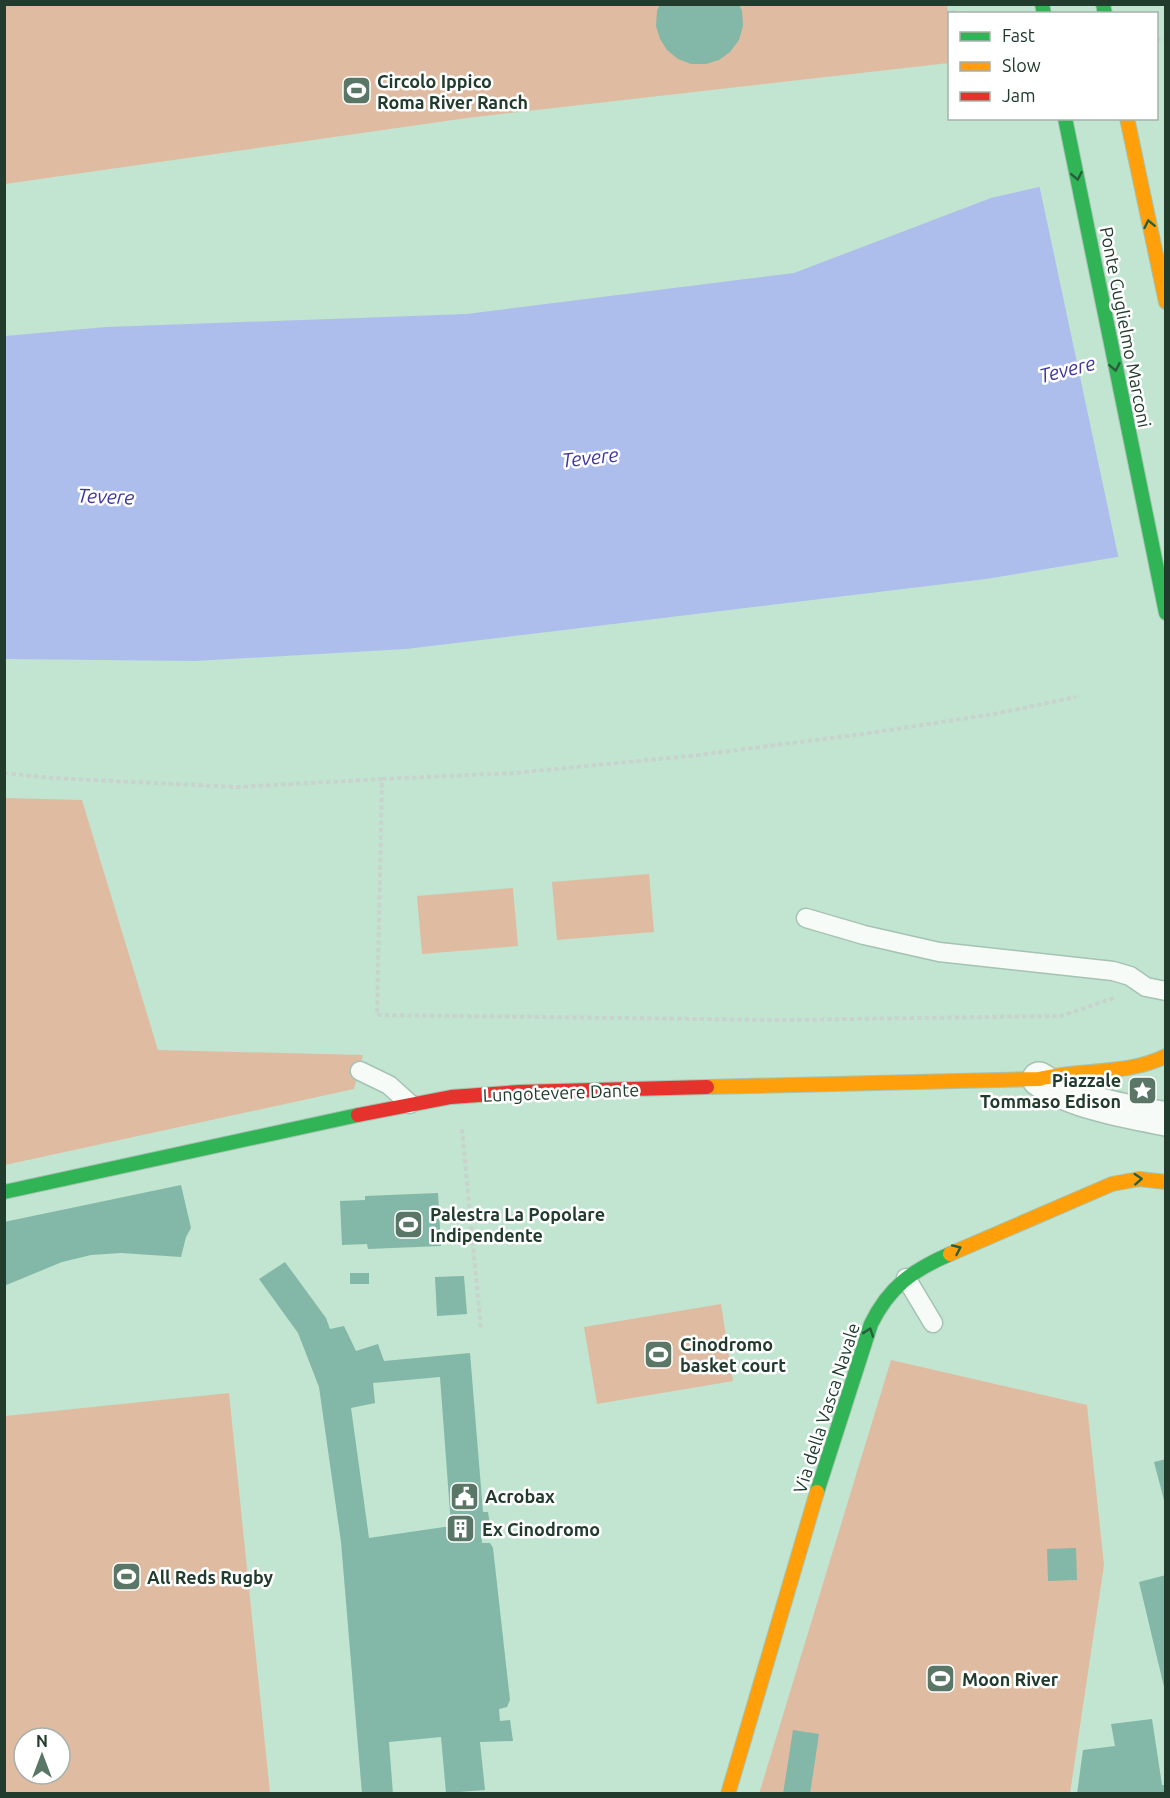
<svg xmlns="http://www.w3.org/2000/svg" width="1170" height="1798" viewBox="0 0 1170 1798" font-family="Ubuntu,sans-serif">
<style>
.green{fill:#dfbca1;fill-rule:evenodd}
.water{fill:#adbeed}
.pier{fill:#c1e5d0}
.building{fill:#83b7a8;fill-rule:evenodd}
.lines{fill:none;stroke-linecap:round;stroke-linejoin:round}
.lane-casing{stroke:#a6c2b2;stroke-width:21}
.street-casing{stroke:#a6c2b2;stroke-width:36}
.fast-casing{stroke:#a6c2b2;stroke-width:16}
.slow-casing{stroke:#a6c2b2;stroke-width:16}
.jam-casing{stroke:#a6c2b2;stroke-width:16}
.path{stroke:#c8d3cd;stroke-width:4;stroke-dasharray:4.5 3;stroke-linecap:butt}
.lane{stroke:#f6fbf8;stroke-width:18}
.street{stroke:#f6fbf8;stroke-width:33}
.fast{stroke:#30b455;stroke-width:14}
.slow{stroke:#ff9f0a;stroke-width:14}
.jam{stroke:#e5322d;stroke-width:14}
.oneway{stroke:#265f39}
.labels{text-anchor:middle;dominant-baseline:central;stroke-width:5;stroke-linejoin:round;paint-order:stroke}
.poi-label{font-size:18px;font-weight:bold;fill:#213b2d;stroke:#fff;text-anchor:start}
.street-label{font-size:18px;fill:#213b2d;stroke:#fff}
.water-label{font-size:20px;font-style:italic;fill:#3e37a2;stroke:#fff}
</style>
<rect width="100%" height="100%" fill="#c1e5d0"/>
<path class="green" d="M4 5H947L950 30 949 63 467 118 5 184Z
M5 798 82 800 158 1050 363 1055 354 1089 5 1165Z
M649 874 654 932 557 940 552 882Z
M513 888 518 946 422 954 417 896Z
M721 1304 733 1381 597 1404 584 1327Z
M891 1360 1087 1405 1104 1565 1070 1793 759 1794Z
M229 1393 270 1793H5V1416ZM24 1738H60V1774H24Z"/>
<path class="water" d="M1165 158V549L986 579 406 649 195 661 5 659V336L106 327 467 314 794 273 991 198Z"/>
<path class="pier" d="M1166 155V552L1119 560 1039 184Z"/>
<path class="building" d="M660 4H739L742 11 743 26 739 40 730 52 719 60 706 64H691L678 59 667 50 660 39 656 26 657 11Z
M181 1185 191 1228 186 1237 181 1257 121 1253 91 1255 62 1262 4 1286V1222Z
M438 1193 441 1246 368 1249 367 1244 342 1245 340 1201 365 1200V1196Z
M285 1262 326 1318 330 1329 344 1326 356 1351 378 1344 384 1361 470 1353 483 1512H488L490 1525 486 1531 481 1534 482 1543H490L493 1548 510 1700 507 1707 499 1709 500 1721 510 1720 513 1741 480 1742 485 1790 446 1793 441 1737 389 1742 393 1794H362L341 1542 319 1387 298 1333 259 1279ZM440 1377 451 1526 369 1538 351 1408 375 1403 373 1383Z
M350 1273H369V1284H350Z
M464 1276 467 1314 437 1316 435 1277Z
M1166 1459V1504H1165L1154 1462Z
M1076 1548 1077 1580 1048 1581 1047 1549Z
M1166 1575V1691H1165L1139 1582Z
M1152 1719 1162 1785H1166V1794H1077L1083 1750 1115 1746 1111 1724Z
M793 1730 819 1734 810 1794H783Z"/>
<g class="lines">
<defs>
<path id="lane" d="M806 918 864 935 939 952 1113 971 1130 976 1146 987 1166 991
M360 1071 389 1085 410 1104
M906 1278 933 1323"/>
<path id="street" d="M1039 1079C1073 1102 1125 1111 1166 1119"/>
<path id="fast" d="M1042 4 1044 14
M1103 4 1105 14
M1065 118 1166 613
M4 1192 358 1115
M817 1492 871 1324C889 1287 913 1270 950 1254"/>
<path id="slow" d="M1127 118 1166 302
M707 1087 1039 1079C1081 1068 1126 1076 1166 1056
M950 1254 1112 1184 1139 1179 1166 1182
M728 1794 817 1492"/>
<path id="jam" d="M358 1115 451 1097 519 1092 707 1087"/>
</defs>
<use href="#lane" class="lane-casing"/>
<use href="#street" class="street-casing"/>
<use href="#fast" class="fast-casing"/>
<use href="#slow" class="slow-casing"/>
<use href="#jam" class="jam-casing"/>
<path class="path" d="M952 12 964 14
M1156 39 1166 40
M4 773 50 778 238 787 382 779 377 1015 780 1020 1061 1016 1114 998
M382 779 514 773 690 756 863 734 994 714 1076 697
M462 1129 481 1330"/>
<use href="#lane" class="lane"/>
<use href="#street" class="street"/>
<use href="#fast" class="fast"/>
<use href="#slow" class="slow"/>
<use href="#jam" class="jam"/>
</g>
<defs><path id="oneway-chevron" d="M-2-3.5L2.5 0L-2 3.5" fill="none" stroke-width="1.6" stroke-linecap="round" stroke-linejoin="round" transform="scale(1.5)"/></defs>
<g class="oneway">
<use href="#oneway-chevron" transform="translate(1077 176) rotate(79)"/>
<use href="#oneway-chevron" transform="translate(1149 224) rotate(-102)"/>
<use href="#oneway-chevron" transform="translate(1115 367) rotate(79)"/>
<use href="#oneway-chevron" transform="translate(1138 1179) rotate(-3)"/>
<use href="#oneway-chevron" transform="translate(957 1249) rotate(-24)"/>
<use href="#oneway-chevron" transform="translate(869 1332) rotate(-71)"/>
</g>
<defs>
<symbol id="stadium-square" viewBox="-11 -11 22 22"><rect x="-9" y="-9" width="18" height="18" rx="4" fill="#597666" stroke="#fff"/><path d="M0-5a6.5 5 0 1 0 0 10a6.5 5 0 1 0 0-10ZM-3.5-1.8h7v3.6h-7Z" fill="#fff"/></symbol>
<symbol id="sight-square" viewBox="-11 -11 22 22"><rect x="-9" y="-9" width="18" height="18" rx="4" fill="#597666" stroke="#fff"/><path d="M0-6L1.8-2.2L6-1.7L2.9 1.2L3.7 5.4L0 3.3L-3.7 5.4L-2.9 1.2L-6-1.7L-1.8-2.2Z" fill="#fff"/></symbol>
<symbol id="civic-square" viewBox="-11 -11 22 22"><rect x="-9" y="-9" width="18" height="18" rx="4" fill="#597666" stroke="#fff"/><path d="M-.6-6.5H3V-4.5H.6V-3L4-1V1h2V6H-6V1h2V-1L-.6-3ZM-1.2 2.5V6h2.4V2.5Z" fill="#fff"/></symbol>
<symbol id="building-square" viewBox="-11 -11 22 22"><rect x="-9" y="-9" width="18" height="18" rx="4" fill="#597666" stroke="#fff"/><path d="M-4-6H4V6H1V3H-1V6H-4ZM-2.5-4.3h1.7v1.8h-1.7ZM.8-4.3h1.7v1.8H.8ZM-2.5-1h1.7V.8h-1.7ZM.8-1h1.7V.8H.8Z" fill="#fff"/></symbol>
</defs>
<g fill-rule="evenodd">
<use href="#stadium-square" x="340" y="74" width="33" height="33"/>
<use href="#sight-square" x="1126" y="1074" width="33" height="33"/>
<use href="#stadium-square" x="392" y="1208" width="33" height="33"/>
<use href="#stadium-square" x="642" y="1338" width="33" height="33"/>
<use href="#civic-square" x="448" y="1480" width="33" height="33"/>
<use href="#building-square" x="444" y="1512" width="33" height="33"/>
<use href="#stadium-square" x="110" y="1560" width="33" height="33"/>
<use href="#stadium-square" x="924" y="1662" width="33" height="33"/>
</g>
<g class="labels">
<g class="poi-label">
<text x="377" y="81">Circolo Ippico<tspan x="377" dy="21">Roma River Ranch</tspan></text>
<text x="1121" y="1080" text-anchor="end">Piazzale<tspan x="1121" dy="21">Tommaso Edison</tspan></text>
<text x="430" y="1214">Palestra La Popolare<tspan x="430" dy="21">Indipendente</tspan></text>
<text x="680" y="1344">Cinodromo<tspan x="680" dy="21">basket court</tspan></text>
<text x="485" y="1496">Acrobax</text>
<text x="482" y="1529">Ex Cinodromo</text>
<text x="147" y="1577">All Reds Rugby</text>
<text x="962" y="1679">Moon River</text>
</g>
<g class="street-label">
<text transform="translate(1126 327) rotate(79)">Ponte Guglielmo Marconi</text>
<text transform="translate(561 1092) rotate(-2)">Lungotevere Dante</text>
<text transform="translate(826 1408) rotate(-72)">Via della Vasca Navale</text>
</g>
<g class="water-label">
<text transform="translate(1067 369) rotate(-14)">Tevere</text>
<text transform="translate(590 457) rotate(-6)">Tevere</text>
<text transform="translate(106 496) rotate(2)">Tevere</text>
</g>
</g>
<rect width="1170" height="1798" fill="none" stroke="#213b2d" stroke-width="12"/>
<rect x="948" y="12" width="210" height="108" fill="#ffffff" stroke="#a6b1ab" stroke-width="1.5"/>
<rect x="960" y="32" width="30" height="9" fill="#30b455" stroke="#a6b1ab" stroke-width="1.5"/>
<text x="1002" y="42" font-size="18" fill="#213b2d">Fast</text>
<rect x="960" y="62" width="30" height="9" fill="#ff9f0a" stroke="#a6b1ab" stroke-width="1.5"/>
<text x="1002" y="72" font-size="18" fill="#213b2d">Slow</text>
<rect x="960" y="92" width="30" height="9" fill="#e5322d" stroke="#a6b1ab" stroke-width="1.5"/>
<text x="1002" y="102" font-size="18" fill="#213b2d">Jam</text>
<g transform="translate(42 1756)"><circle r="28" fill="#ffffff" stroke="#a6b1ab" stroke-width="1.5"/>
<path d="M0-4.5L10 22L0 15L-10 22Z" fill="#597666"/>
<text y="-9" font-size="16" font-weight="bold" text-anchor="middle" fill="#213b2d">N</text>
</g>
</svg>
